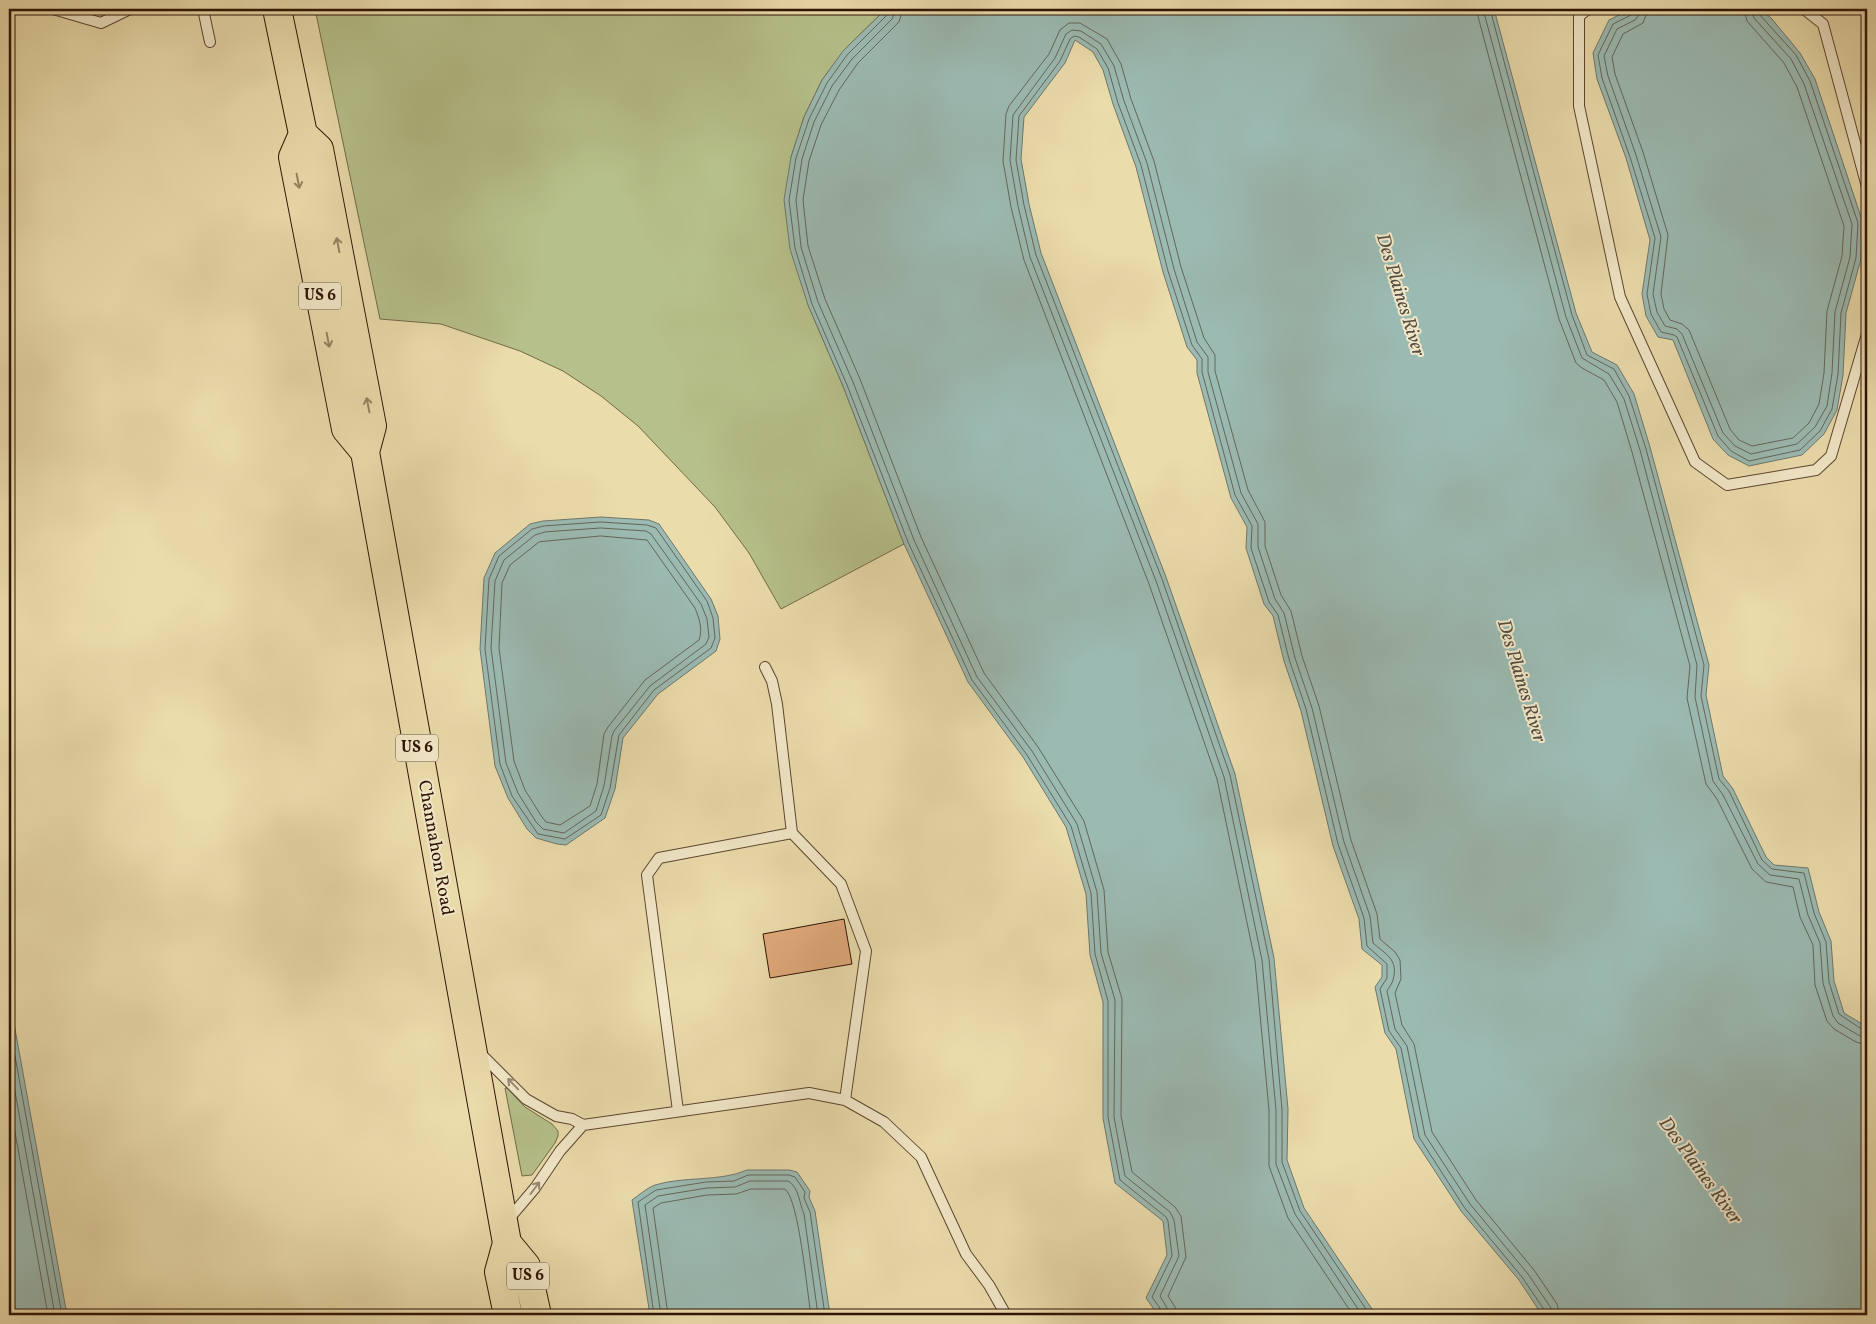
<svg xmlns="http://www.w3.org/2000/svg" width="1876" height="1324" viewBox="0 0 1876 1324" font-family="Vollkorn,serif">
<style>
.green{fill:#b6c08a;stroke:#726a47}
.water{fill:#9bbab2;stroke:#6f776c}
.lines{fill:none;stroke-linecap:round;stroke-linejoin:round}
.shore{stroke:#64665b;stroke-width:1}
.building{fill:#e0a97b;stroke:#2e1304}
.service-casing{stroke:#5d452e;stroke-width:12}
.primary-casing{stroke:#2e1304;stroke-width:30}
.service{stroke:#f2e8c9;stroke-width:10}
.primary{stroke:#ebdcac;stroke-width:28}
.oneway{stroke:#968260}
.oneway2{stroke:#9a8870}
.labels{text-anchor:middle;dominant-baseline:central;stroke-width:4;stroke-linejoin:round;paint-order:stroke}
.shield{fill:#f2e8c9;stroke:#69533f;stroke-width:1}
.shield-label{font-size:16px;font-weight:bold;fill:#2e1304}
.street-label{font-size:18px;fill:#2e1304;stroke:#f2e8c9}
.water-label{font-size:19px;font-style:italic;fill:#544d41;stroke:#f2e8c9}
</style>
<rect width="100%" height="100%" fill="#ebdcac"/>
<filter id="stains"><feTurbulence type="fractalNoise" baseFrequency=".004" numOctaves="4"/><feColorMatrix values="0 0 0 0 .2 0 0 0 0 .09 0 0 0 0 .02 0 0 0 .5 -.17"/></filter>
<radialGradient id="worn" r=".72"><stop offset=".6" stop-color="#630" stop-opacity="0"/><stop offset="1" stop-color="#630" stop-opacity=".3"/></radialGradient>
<path class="green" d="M315 9H886L846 48 822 80 804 117 791 157 808 305 843 386 904 544 781 609 749 553 715 507 638 426 601 396 563 371 520 351 441 324 380 319Z
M505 1088H507L525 1107 552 1124 558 1131V1136L555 1143 532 1175 522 1176Z"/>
<path class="water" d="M886 9H1494L1576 313 1592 352 1617 365 1634 394 1650 447 1709 665 1706 695 1723 776 1733 789 1766 857 1774 865 1808 868 1819 912 1831 941 1834 981 1844 1013 1867 1027V1315H1542L1519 1280 1461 1211 1414 1139 1396 1049 1385 1033 1375 987 1382 977V965L1362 949 1359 919 1333 846 1301 711 1284 661 1273 616 1264 604 1246 548 1247 527 1231 498 1197 373V360L1187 347 1163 272 1136 167 1113 104 1103 70 1093 52 1075 40 1065 63 1024 117 1021 159 1029 204 1041 253 1166 577 1235 774 1274 958 1288 1109 1287 1160 1304 1208 1376 1315H1158L1146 1298 1167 1255 1163 1221 1115 1183 1103 1118V1002L1090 955 1086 894 1066 827 1023 757 968 682 904 544 843 386 808 305 790 249 784 200 791 157 804 117 822 80 843 51Z
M1631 9H1761L1772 19 1800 53 1815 79 1863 223 1861 259 1846 313 1843 375 1837 410 1824 434 1802 455 1749 466 1728 455 1713 439 1673 340 1658 337 1646 316 1642 294 1650 240 1626 158 1597 79 1593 53 1609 20Z
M601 517 649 520 659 524 711 599 718 616 720 639 716 651 658 694 623 738 615 789 605 818 566 845 557 844 536 838 527 829 508 798 495 766 480 649 484 578 495 553 530 524 543 521Z
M9 996 67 1315H9Z
M747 1170H789L797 1172 810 1191 809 1197 815 1211 830 1315H650L632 1200C639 1195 647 1188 655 1185 684 1176 720 1182 747 1170Z"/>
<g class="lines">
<path class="shore" d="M889 9 888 14 847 55 827 83 809 119 796 158 789 200 795 248 812 304 847 385 908 542 972 680 1027 755 1071 826 1091 893 1095 954 1108 1001V1117L1120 1180 1166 1217 1168 1221 1172 1256 1152 1297 1162 1311V1315
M896 9 892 19 852 59 832 86 814 122 802 159 796 200 801 247 818 302 853 382 914 540 977 677 1032 751 1077 824 1097 892 1101 953 1115 1000 1114 1117 1125 1176 1170 1212 1174 1220 1179 1256 1160 1296 1167 1308 1168 1315
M903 9 899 22 858 63 839 90 821 125 809 161 803 200 808 246 825 299 860 379 921 537 984 673 1038 747 1084 821 1104 890 1108 952 1122 999 1121 1116 1132 1172 1175 1207 1181 1216 1186 1257 1168 1296 1175 1307 1176 1315
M1476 9 1559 319 1576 363 1582 368 1604 380 1617 402 1632 452 1690 666 1687 698 1706 784 1717 799 1752 869 1766 882 1793 887 1800 917 1813 945 1815 985 1827 1021 1834 1029 1856 1042 1867 1045
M1483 9 1566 317 1582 358 1609 374 1624 399 1640 450 1697 665 1695 697 1713 781 1723 795 1758 864 1770 875 1799 879 1808 915 1820 943 1823 983 1833 1016 1838 1023 1860 1036 1867 1037
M1490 9 1572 315 1587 355 1614 369 1629 396 1646 449 1704 665 1701 696 1719 779 1729 791 1762 860 1772 869 1804 873 1814 913 1826 942 1829 982 1839 1014 1863 1030 1867 1031
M1633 9 1631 15 1613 24 1598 55 1602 78 1630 157 1655 238 1647 294 1651 314 1661 332 1674 335 1677 337 1718 436 1731 451 1749 461 1800 450 1820 431 1832 409 1838 374 1841 313 1856 258 1858 223 1810 81 1796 55 1759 14 1758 9
M1639 9V15L1635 20 1617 29 1604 56 1608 76 1636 155 1661 237 1653 294 1657 312 1665 326 1677 329 1682 334 1723 433 1735 446 1751 454 1797 444 1815 427 1827 406 1832 373 1835 312 1850 257 1852 224 1804 84 1791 59 1754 18 1751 9
M1647 9 1646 15 1643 23 1623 34 1612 57 1615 74 1643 152 1668 235 1661 294 1664 309 1670 320 1682 324 1689 330 1730 429 1739 440 1752 446 1793 438 1809 423 1819 404 1824 373 1827 311 1842 256 1844 226 1797 87 1784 63 1747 21 1744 9
M601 522 647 525 656 528 707 601 713 618 715 638 711 648 654 690 619 735 610 788 601 815 565 839 538 834 512 796 500 764 485 649 489 579 499 556 532 529 544 526Z
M601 528 646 531 651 534 701 604 707 619 709 637 706 644 650 686 614 731 612 736 604 786 596 811 564 833 543 829 536 822 518 793 506 763 491 648 495 581 504 560 535 535 545 532Z
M601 536 647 540 695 608C699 618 703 629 699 640L645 680 608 727 604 734 597 784 590 806 560 825 546 822 542 817 525 790 514 761 499 648 502 583 510 565 539 542Z
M9 1023 62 1315
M9 1058 55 1315
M9 1099 48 1315
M654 1315 638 1202 656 1190 706 1182 734 1181 748 1175H789L795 1177 805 1192 804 1198 810 1212 825 1315
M661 1315 645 1205 658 1196 707 1188 735 1187 750 1181H788C799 1187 799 1203 804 1214L818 1315
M668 1315 653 1208 661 1203 707 1195 736 1194 751 1189H785C799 1200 807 1292 811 1315
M1353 1315 1288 1218 1269 1166V1110L1255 961 1217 779 1149 584 1024 260 1011 207 1003 161 1006 114 1009 106 1049 54 1060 30 1069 23H1080L1107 39 1121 64 1131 99 1154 161 1181 267 1204 338 1215 355V371L1248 490 1265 522V546L1281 595 1291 611 1302 656 1319 706 1351 840 1377 914 1380 939 1395 952 1400 960 1401 979 1395 993 1402 1025 1414 1044 1432 1132 1476 1200 1534 1270 1557 1304 1560 1315
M1362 1315 1295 1214 1276 1164V1110L1262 960 1224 777 1156 581 1030 257 1018 206 1010 160 1013 115 1055 58 1066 34 1072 30 1081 31 1101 44 1114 66 1124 101 1147 163 1174 269 1197 342 1208 357V372L1241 493 1258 524V547L1275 599 1284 613 1295 658 1312 708 1344 842 1370 916 1373 943C1385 954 1399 959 1393 980 1392 984 1389 987 1387 991L1395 1029 1407 1046 1425 1135 1470 1204 1528 1274 1551 1308 1552 1315
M1370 1315 1300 1211 1282 1162V1110L1269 959 1230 775 1162 579 1036 255 1024 205 1016 160 1019 116 1060 61 1070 39 1074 36 1079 37 1097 49 1108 68 1118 103 1141 165 1168 271 1192 345 1202 359V372L1235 495 1252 526 1251 548 1269 602 1278 615 1289 659 1306 709 1338 844 1364 918 1367 946 1387 964V978L1380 989 1389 1031 1401 1048 1419 1137 1464 1207 1522 1277 1545 1311 1546 1315"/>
</g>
<path class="building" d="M844 919 852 964 770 978 763 934Z"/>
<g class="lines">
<defs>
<path id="service" d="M53 9 101 23 130 9
M203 9 210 42
M1588 9 1579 16V106L1620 297 1695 462 1727 485 1816 470 1831 456 1867 334
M1804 9 1823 24 1867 187
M765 667 772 681 777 704 792 833 841 884 866 951 845 1100
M478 1051 526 1099 556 1116 572 1119 583 1125 560 1151 535 1188 507 1221
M678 1111 647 875 659 858 792 833
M583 1125 809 1093 845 1100 884 1122 921 1157 966 1254 989 1285 1006 1315"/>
<path id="primary" d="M277 9 303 134 293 157 346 429 365 452
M303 134 319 149 372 426 365 452 507 1243 499 1272 508 1315
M507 1243 526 1266 537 1315"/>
</defs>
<use href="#service" class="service-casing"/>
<use href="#primary" class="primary-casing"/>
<use href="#service" class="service"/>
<use href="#primary" class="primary"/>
</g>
<defs><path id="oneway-shaft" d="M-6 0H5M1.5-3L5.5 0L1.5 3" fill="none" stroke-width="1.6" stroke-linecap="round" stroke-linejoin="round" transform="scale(1.25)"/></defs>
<g class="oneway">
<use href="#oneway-shaft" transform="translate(298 181) rotate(79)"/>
<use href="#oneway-shaft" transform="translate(338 245) rotate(-101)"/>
<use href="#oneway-shaft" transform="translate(328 340) rotate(79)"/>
<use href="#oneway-shaft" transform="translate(368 405) rotate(-101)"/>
</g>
<g class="oneway2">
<use href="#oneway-shaft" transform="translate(513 1084) rotate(-134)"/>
<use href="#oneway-shaft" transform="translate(535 1188) rotate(-53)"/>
</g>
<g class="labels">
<g class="shield">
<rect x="299" y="282.5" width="42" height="27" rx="4"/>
<rect x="396" y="734.5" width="42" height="27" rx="4"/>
<rect x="507" y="1262.5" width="42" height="27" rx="4"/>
</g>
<g class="shield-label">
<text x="320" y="296">US 6</text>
<text x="417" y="748">US 6</text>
<text x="528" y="1276">US 6</text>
</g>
<g class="street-label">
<text transform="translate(435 848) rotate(80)">Channahon Road</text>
</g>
<g class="water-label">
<text transform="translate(1400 295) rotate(73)">Des Plaines River</text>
<text transform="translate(1521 681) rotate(73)">Des Plaines River</text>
<text transform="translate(1700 1171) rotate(54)">Des Plaines River</text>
</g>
</g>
<rect width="1876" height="1324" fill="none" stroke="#ebdcac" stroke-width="30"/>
<rect x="10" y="10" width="1856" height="1304" fill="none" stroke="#2e1304" stroke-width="2.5"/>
<rect x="15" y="15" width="1846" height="1294" fill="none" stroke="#2e1304"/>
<rect width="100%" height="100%" filter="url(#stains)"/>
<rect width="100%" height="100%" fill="url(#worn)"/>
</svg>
